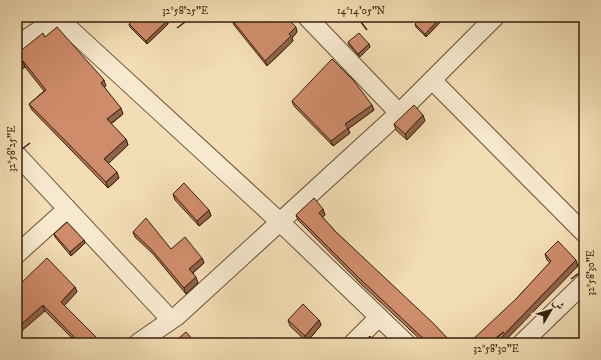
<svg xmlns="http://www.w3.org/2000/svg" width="601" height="360" viewBox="0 0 601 360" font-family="'IM FELL DW Pica',Amiri,serif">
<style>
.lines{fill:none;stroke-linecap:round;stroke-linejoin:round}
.minor-casing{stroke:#664f36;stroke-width:20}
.minor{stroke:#f7e9cf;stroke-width:18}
.wall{fill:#b2785c;stroke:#37200c}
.shaded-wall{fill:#91624b;stroke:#37200c}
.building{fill:#cf8c6b;stroke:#37200c}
.ticks{fill:none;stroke:#37200c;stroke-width:1.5}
.neatline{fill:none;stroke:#37200c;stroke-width:1.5}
.ticks-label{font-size:10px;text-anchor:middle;fill:#37200c}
</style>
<rect width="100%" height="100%" fill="#f3ddb5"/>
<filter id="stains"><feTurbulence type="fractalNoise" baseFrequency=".005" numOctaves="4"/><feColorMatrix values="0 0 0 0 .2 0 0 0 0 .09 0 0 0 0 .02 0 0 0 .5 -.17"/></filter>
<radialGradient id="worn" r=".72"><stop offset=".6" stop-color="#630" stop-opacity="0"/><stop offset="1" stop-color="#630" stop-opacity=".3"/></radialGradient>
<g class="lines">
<defs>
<path id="minor" d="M307 17 399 113
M58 18 280 222 406 343
M17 45 59 17
M432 80 584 233
M17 155 171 320
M17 254 67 209
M138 343 177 316 399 113 495 17
M353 343 379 317
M522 343 584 283"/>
</defs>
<use href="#minor" class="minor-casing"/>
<use href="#minor" class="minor"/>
</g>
<path class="wall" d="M422 17H445L426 37 416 27 415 24Z
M287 19 297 32 292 38 293 41 267 66 234 25 232 20Z
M167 21 168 24 147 44 130 27 129 24Z
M45 37 106 86 104 87 123 114 111 124 126 139 128 145 108 163 119 178 108 188 32 110 29 104 44 91 25 67 18 53Z
M348 42 369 44 370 47 360 57 349 45Z
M292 101 374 110 348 129 350 133 333 146 294 106Z
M425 121 407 140 396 130 394 124Z
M173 194 209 210 211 216 199 226 175 200Z
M323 209 325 215 322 217 335 231 452 343H424L361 284 298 220 296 215Z
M133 232 171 249 202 258 204 263 193 273 198 283 186 294 153 254 135 237Z
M54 234 84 240 85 243 71 256 55 237Z
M545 254 578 266 517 298 550 263 547 260Z
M17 287H75L77 292 64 305 102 343 74 340 45 311Z
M288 320H319L321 325 307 342 290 326Z"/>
<path class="shaded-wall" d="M441 17H445L426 37 425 34Z
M167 21 168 24 147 44 146 41Z
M296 27 297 32 292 38 293 41 267 66 265 61 289 34Z
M369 44 370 47 360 57 358 54Z
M23 61 25 67 17 73V66Z
M104 80 106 86 103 89 101 83Z
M372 105 374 110 348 129 350 133 333 146 331 141 345 124Z
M121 108 123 114 109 125 107 119Z
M423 115 425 121 407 140 405 134Z
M126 139 128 145 107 165 104 159Z
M117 172 119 178 108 188 106 182Z
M323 209 325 215 321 219 319 213Z
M209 210 211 216 199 226 197 221Z
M84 240 85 243 71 256 70 252Z
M202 258 204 263 191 274 189 269Z
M576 260 578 266 503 343H496Z
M196 277 198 283 186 294 184 288Z
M75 287 77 292 63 307 61 302Z
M43 305 45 311 17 335V328Z
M319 320 321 325 307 342 305 336Z"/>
<path class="building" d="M136 17H163L167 21 146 41 129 24Z
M235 17H286L296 27 289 34 291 36 265 61 232 20Z
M422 17H441L425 34 415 24Z
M57 27 104 80 101 83 121 108 107 119 126 139 104 159 117 172 106 182 29 104 46 90 23 61 17 66V52L18 53 43 33 45 37Z
M359 33 369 44 358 54 348 42Z
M332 59 354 81 372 105 345 124 348 128 331 141 292 101Z
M414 105 423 115 405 134 394 124Z
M184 183 209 210 197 221 173 194Z
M314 198 323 209 319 213 335 231 433 323 452 343H428L359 278 296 215Z
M146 218 171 249 185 237 202 258 189 269 196 277 184 288 151 249 133 232Z
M67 222 84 240 70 252 54 234Z
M558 241 576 260 496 343H469L517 298 551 261 545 254Z
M47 258 75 287 61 302 102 343H70L76 339 43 305 17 328V287Z
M303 304 319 320 305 336 288 320Z
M186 332 196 343H173Z
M370 336 377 343H362Z
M17 338 21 343H17Z"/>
<path class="ticks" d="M361 22 367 30M177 28 185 22M22 149 30 143M571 279 579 273M496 338 504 332"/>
<rect width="601" height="360" fill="none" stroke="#f3ddb5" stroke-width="44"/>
<g transform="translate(551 310) rotate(52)" stroke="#f7e9cf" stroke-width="3" paint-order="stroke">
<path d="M0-3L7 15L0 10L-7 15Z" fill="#37200c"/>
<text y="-6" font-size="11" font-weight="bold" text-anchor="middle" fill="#37200c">ش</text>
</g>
<rect x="22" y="22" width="557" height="316" class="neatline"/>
<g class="ticks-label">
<text x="185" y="14">32°58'25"E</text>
<text x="361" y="14">14°14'05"N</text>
<text transform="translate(11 149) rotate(-90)" y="4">32°58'25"E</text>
<text transform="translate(590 273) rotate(-90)" y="4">32°58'30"E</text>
<text x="496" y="352">32°58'30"E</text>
</g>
<rect width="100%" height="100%" filter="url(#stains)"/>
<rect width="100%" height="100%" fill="url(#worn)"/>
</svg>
